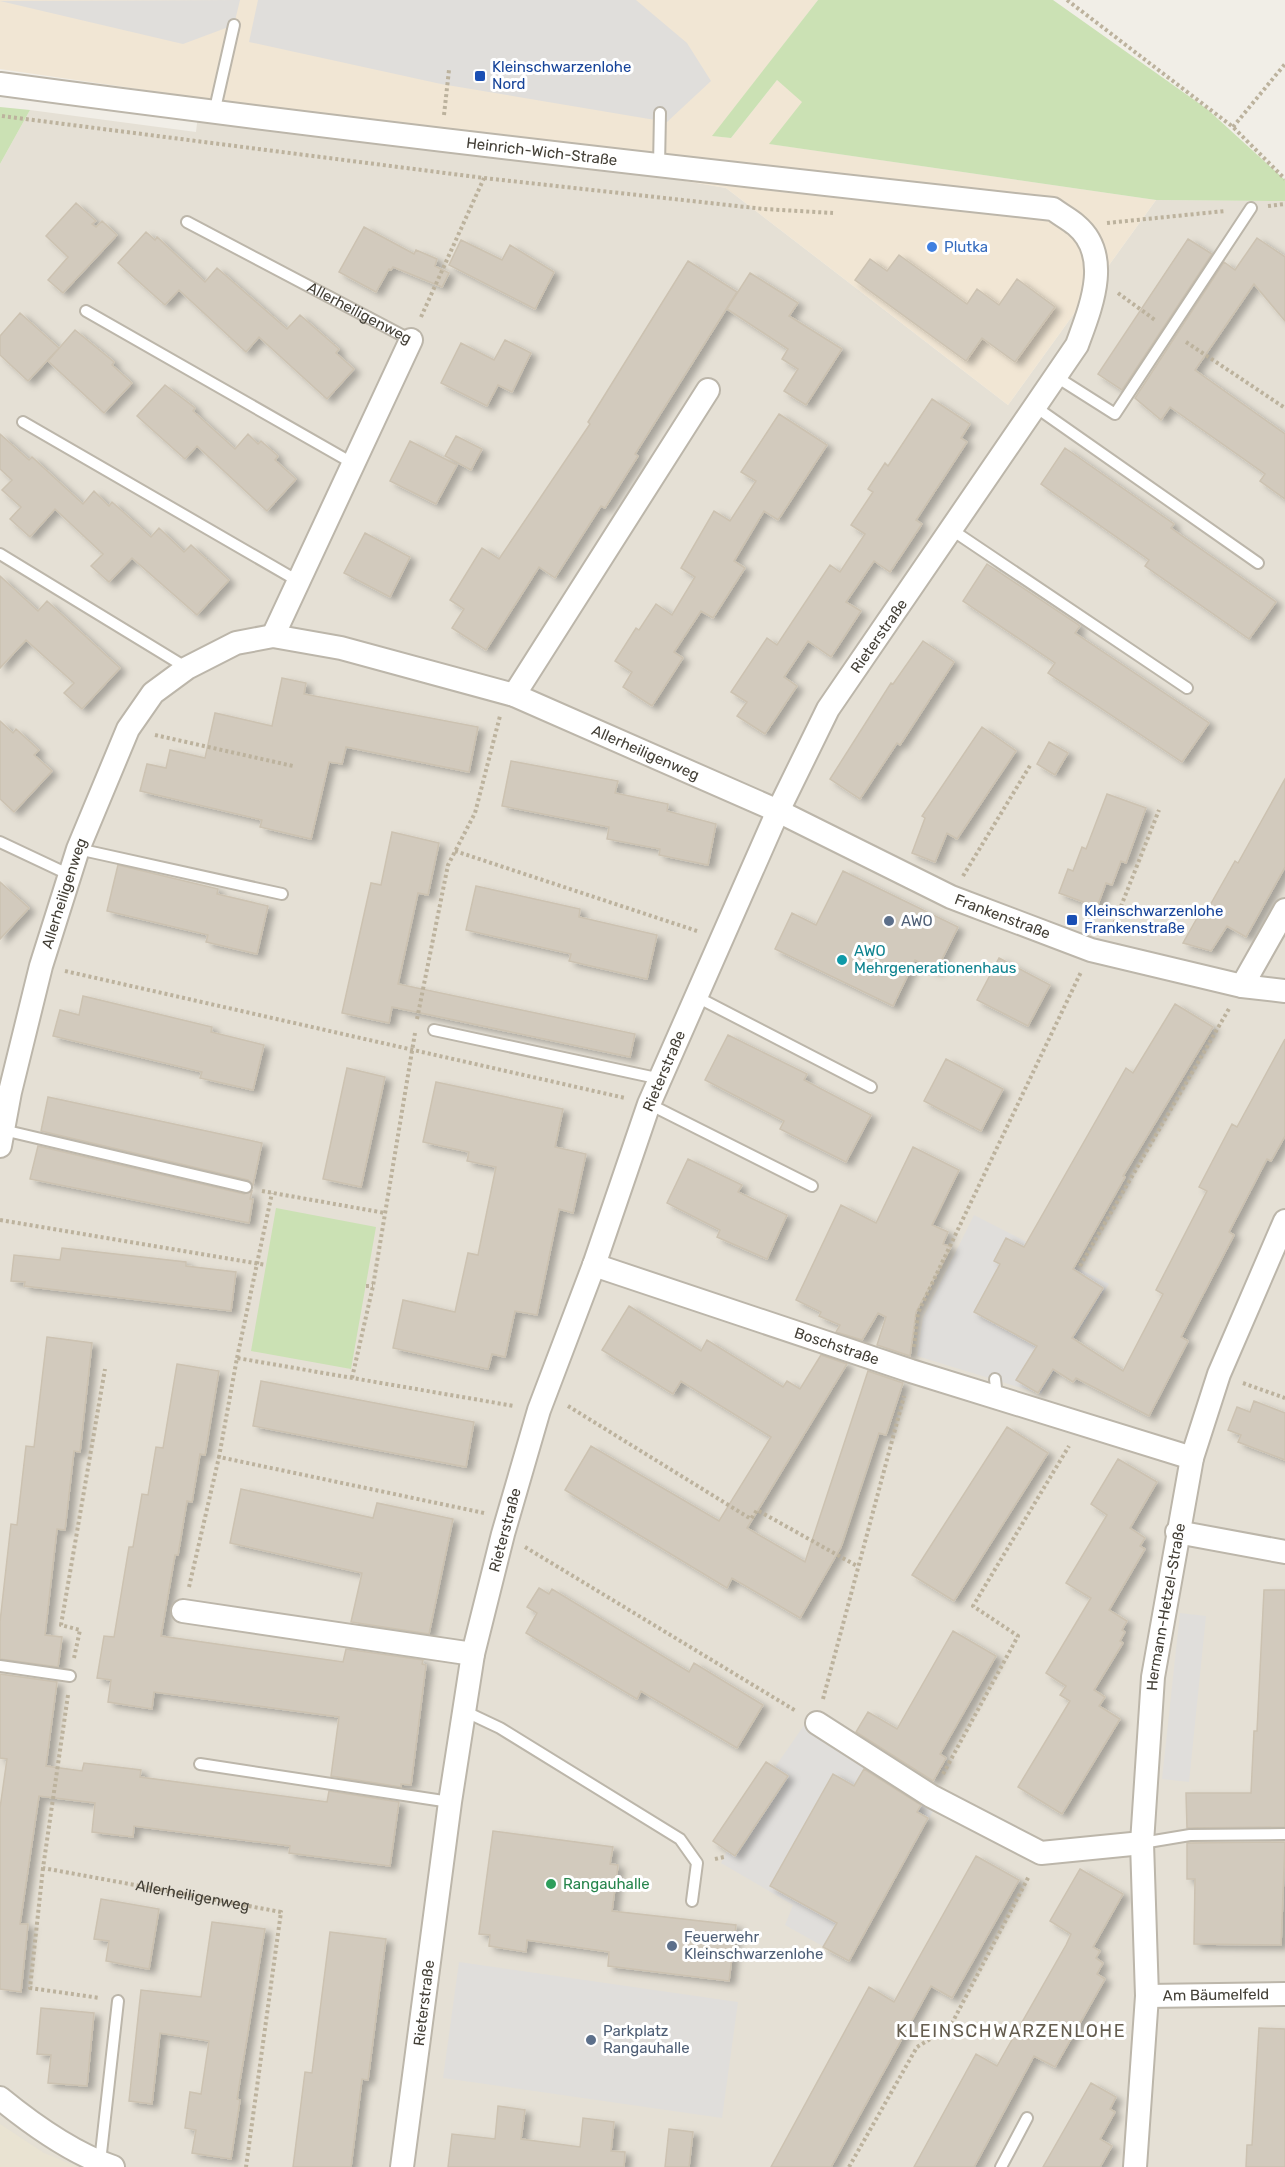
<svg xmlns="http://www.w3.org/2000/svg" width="1285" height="2167" viewBox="0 0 1285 2167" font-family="Rubik,sans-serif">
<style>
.residential{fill:#e5e0d5}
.commercial{fill:#f1e6d4}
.education{fill:#e9e3d2}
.green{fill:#cbe1b4}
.parking{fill:#e0dedb}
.building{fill:#d2cabd;stroke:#ccc2b1;stroke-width:1.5;filter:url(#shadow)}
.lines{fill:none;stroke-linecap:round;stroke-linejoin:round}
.service-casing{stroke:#bcb6aa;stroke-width:14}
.minor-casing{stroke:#bcb6aa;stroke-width:26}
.path{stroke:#bcb29d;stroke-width:4;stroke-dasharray:3 3;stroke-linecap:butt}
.service{stroke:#fff;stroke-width:10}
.minor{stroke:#fff;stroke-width:22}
.transit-dot{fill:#1a4fb4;stroke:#fff;stroke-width:2}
.shop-dot{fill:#3f7fe0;stroke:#fff;stroke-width:2}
.service-dot{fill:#5c6f8a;stroke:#fff;stroke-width:2}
.culture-dot{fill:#0f9aa8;stroke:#fff;stroke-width:2}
.leisure-dot{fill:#2e9e5b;stroke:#fff;stroke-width:2}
.labels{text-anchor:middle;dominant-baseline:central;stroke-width:6;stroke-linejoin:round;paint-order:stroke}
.transit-label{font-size:15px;fill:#164399;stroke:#fff;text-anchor:start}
.street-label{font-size:15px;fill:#433f36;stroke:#fff}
.shop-label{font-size:15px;fill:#366cbe;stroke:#fff;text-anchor:start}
.service-label{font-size:15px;fill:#4e5e75;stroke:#fff;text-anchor:start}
.culture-label{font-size:15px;fill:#0d838f;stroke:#fff;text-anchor:start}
.leisure-label{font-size:15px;fill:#27864d;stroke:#fff;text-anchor:start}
.quarter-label{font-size:18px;letter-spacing:1.5px;fill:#655d4f;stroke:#fff}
</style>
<defs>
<filter id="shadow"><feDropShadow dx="6" dy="4" stdDeviation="3" flood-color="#0004"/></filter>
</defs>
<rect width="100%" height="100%" fill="#f1eee7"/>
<path class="residential" d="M200 98 726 188 1008 405 1156 200 1285 201V2167H0V164L30 110 196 132Z"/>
<path class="commercial" d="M0 0H818L713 136 731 138 777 80 803 102 770 144 1156 200 1008 405 726 188 200 98 0 69Z"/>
<path class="education" d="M0 2124 44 2153 78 2167H0Z"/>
<path class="green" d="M818 0H1053L1207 109 1285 180V201L1156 200 769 144 802 102 777 80 731 138 712 136Z
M0 107 30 110 0 164Z
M276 1208 376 1227 351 1369 251 1351Z"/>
<path class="parking" d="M240 0 234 25 183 44 0 1Z
M258 0H636L687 43 711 81 667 122 441 84 249 42Z
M974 1215 1109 1284 1041 1394 917 1356 923 1318Z
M1180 1613 1206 1616 1189 1782 1162 1779Z
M807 1721 937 1804 849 1961 785 1925 793 1905 721 1863 727 1851 713 1841 766 1762 775 1767Z
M459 1962 738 2002 722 2118 443 2078Z"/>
<path class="building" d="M76 203 96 221 92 224 96 227 102 221 117 235 63 293 48 280 68 257 46 236Z
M364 227 414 254 416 250 437 259 435 266 449 273 442 287 393 267 391 270 389 269 376 292 339 272Z
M146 232 155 240 157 237 205 282 217 268 287 329 300 315 339 349 336 353 354 369 327 399 259 337 246 352 179 290 165 305 118 263Z
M1257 238 1285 257V321L1254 284 1195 370 1285 434V499L1260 481 1265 474 1170 407 1161 420 1135 398 1224 262 1235 270Z
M1188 239 1212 254 1122 390 1098 374Z
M461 240 502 260 510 245 554 272 535 309 449 265Z
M899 255 967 304 977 289 999 305 1017 279 1055 307 1015 362 982 338 966 361 855 280 870 259 887 271Z
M688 261 737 292 635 454 638 456 605 508 601 506 555 578 539 567 486 650 452 628 464 609 450 600 482 548 499 559 590 424 588 422Z
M750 273 798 303 789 316 842 349 806 405 784 391 798 369 782 359 788 349 727 309Z
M20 313 59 348 28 381 0 355V336Z
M75 330 114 362 112 365 132 383 104 413 48 361Z
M505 340 531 353 512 392 498 385 487 406 441 383 461 343 494 360Z
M165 385 195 408 193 411 235 449 248 434 258 444 261 441 278 456 275 460 296 479 267 511 197 446 185 459 137 416Z
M932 399 970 424 961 438 967 442 916 520 922 524 890 572 874 561 846 602 861 611 831 657 808 641 784 677 797 686 765 734 737 716 747 702 731 692 767 638 777 645 830 565 840 572 865 534 851 525 873 492 868 489 885 463 888 466Z
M779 414 827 445 778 520 764 511 734 561 745 568 713 618 701 611 674 652 683 658 652 706 623 687 632 672 615 661 636 628 639 630 656 604 672 615 695 577 681 568 714 511 730 521 756 481 741 472Z
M0 434 29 460 32 457 83 504 94 491 109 506 112 502 151 537 159 528 184 552 191 545 229 580 197 615 132 558 109 582 91 566 103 554 55 509 30 537 10 519 21 507 2 490 12 480 0 469Z
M456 436 482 449 471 470 445 456Z
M410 441 457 465 436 504 390 481Z
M1065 448 1174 524 1171 528 1276 602 1249 639 1145 566 1149 560 1041 484Z
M365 533 410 557 390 597 344 573Z
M987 564 1080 626 1075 633 1209 723 1182 762 1048 673 1055 663 963 601Z
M0 576 38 611 47 601 120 668 82 709 64 693 74 683 26 640 0 668Z
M923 641 954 662 900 745 897 743 860 799 830 779 891 683 893 684Z
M282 678 306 683 304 694 478 727 469 772 346 747 342 764 329 762 311 839 260 827 262 820 140 791 147 764 166 768 170 750 205 758 215 713 272 726Z
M0 721 13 733 16 729 39 750 34 755 52 771 14 812 0 799Z
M982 727 1016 751 957 839 947 833 935 862 912 853 925 818 922 816Z
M1049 742 1068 753 1055 775 1037 764Z
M511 761 618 781 615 793 668 804 667 811 716 824 708 865 659 855 660 849 607 839 609 827 502 806Z
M1285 779V867L1246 937 1227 926 1211 951 1183 943 1201 911 1205 914 1235 861 1238 863Z
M1107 794 1146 808 1126 863 1121 861 1112 885 1106 883 1097 907 1059 893 1068 869 1073 871 1082 847 1086 849Z
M392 832 439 843 428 895 418 893 398 984 635 1034 630 1057 392 1007 389 1023 342 1013 371 883 381 885Z
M118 865 218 889 217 894 268 906 257 954 206 942 208 935 107 911Z
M843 871 958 927 936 971 915 960 893 1006 775 949 792 913 816 925Z
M0 882 29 908 0 939Z
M476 886 580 909 579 917 657 935 647 979 569 961 571 954 466 930Z
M999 958 1050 985 1028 1026 977 1000Z
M83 996 212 1027 211 1032 264 1045 253 1090 200 1078 202 1072 53 1036 60 1010 79 1015Z
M1175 1004 1213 1027 1123 1176 1125 1177 1073 1269 1103 1288 1072 1338 1123 1371 1163 1294 1156 1290 1207 1191 1199 1187 1232 1124 1237 1127 1285 1039V1136L1271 1161 1267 1159 1229 1232 1234 1235 1181 1337 1188 1341 1149 1416 1076 1378 1073 1382 1053 1369 1038 1393 1016 1380 1037 1346 974 1312 1000 1264 994 1261 1006 1238 1024 1247 1126 1068 1133 1073Z
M728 1035 807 1074 804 1080 871 1115 846 1162 780 1129 784 1121 705 1080Z
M946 1059 1003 1089 981 1131 924 1101Z
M347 1068 385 1077 361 1187 323 1179Z
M436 1082 563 1109 555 1147 586 1154 573 1213 559 1209 537 1315 515 1311 505 1357 492 1354 488 1369 393 1348 403 1300 455 1312 468 1253 478 1255 496 1167 467 1161 469 1152 423 1142Z
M48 1097 262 1143 253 1185 248 1180 41 1131Z
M38 1146 244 1194 252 1191 250 1199H253L249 1223 30 1179Z
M913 1147 959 1170 932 1225 948 1232 943 1244 951 1247 916 1312 910 1356 877 1345 886 1317 878 1313 862 1340 836 1332 840 1325 819 1316 821 1312 796 1300 841 1205 876 1223Z
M688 1159 742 1185 738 1192 787 1215 767 1259 717 1237 720 1230 667 1203Z
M62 1248 186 1262V1266L236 1272 231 1311 24 1286 25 1282 11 1281 14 1255 60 1260Z
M629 1306 701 1351 707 1340 783 1387 787 1381 800 1389 821 1355 847 1364 747 1528 805 1562 868 1371 903 1383 886 1435 879 1433 841 1547 800 1618 732 1578 727 1588 565 1490 591 1446 719 1521 771 1437 681 1381 673 1394 602 1350Z
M47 1337 92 1343 80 1452 74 1451 65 1530 57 1529 45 1635 62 1637 58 1667 0 1659V1622L11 1524 17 1525 26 1446 34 1447Z
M177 1364 219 1371 205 1455 200 1454 192 1502 187 1501 178 1555H175L161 1636 343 1662 346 1649 423 1660 422 1664 426 1665 411 1785 401 1784V1787L331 1776 339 1717 154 1692 152 1709 108 1702 111 1680 97 1678 104 1636 114 1637 129 1547H133L142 1494 148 1495 156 1447 163 1448Z
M261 1381 474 1422 466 1467 253 1426Z
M1254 1401 1285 1413V1460L1238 1442 1241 1435 1228 1430 1237 1407 1250 1412Z
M1007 1427 1048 1453 954 1601 912 1575Z
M1118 1459 1157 1482 1130 1528 1145 1538 1140 1546 1145 1549 1109 1610 1127 1621 1122 1630 1125 1632 1120 1641 1123 1643 1094 1690 1105 1697 1099 1706 1120 1719 1062 1814 1018 1787 1070 1701 1060 1695 1066 1686 1046 1673 1091 1598 1066 1583 1107 1515 1091 1504Z
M241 1489 373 1518 377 1503 453 1519 429 1634 351 1622 362 1573 230 1543Z
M539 1588 549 1594 552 1589 689 1672 694 1663 763 1705 737 1748 641 1691 637 1699 526 1633 537 1613 527 1607Z
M1264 1590H1285V1827L1187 1828 1186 1793H1251L1254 1731H1257Z
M953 1631 996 1656 940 1754 946 1758 933 1781 856 1732 868 1712 897 1729Z
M0 1674 57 1682 46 1766 82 1771 84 1763 141 1770 140 1777 327 1802 329 1791 399 1802 390 1866 289 1853 290 1846 134 1826 133 1837 92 1832 95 1803 39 1796 20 1924H28L21 1992 0 1989V1808L7 1759 0 1758Z
M766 1762 788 1776 735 1856 713 1841Z
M864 1769 921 1805 917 1812 928 1818 849 1961 823 1947 837 1923 770 1886 833 1774 854 1786Z
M493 1831 613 1847 610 1864 618 1865 612 1911 736 1925 729 1981 608 1966 609 1952 527 1940 526 1952 489 1946 490 1935 479 1934Z
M1285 1842 1281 1945 1194 1944 1195 1879H1187V1843Z
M976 1856 1019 1880 952 1998 931 1986 831 2167H771L869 1987 894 2002Z
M1080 1869 1123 1894 1093 1947 1100 1951 1096 1958 1103 1963 1097 1974 1105 1979 1055 2067 1034 2056 974 2167H914L976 2054 997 2066 1066 1945 1071 1934 1050 1921Z
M101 1899 159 1909 149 1969 106 1961 109 1941 94 1939Z
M212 1922 265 1929 237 2099 240 2100 231 2159 192 2153 196 2130 185 2128 190 2092 201 2094 209 2041 160 2033 152 2104 129 2101 141 1990 201 1997Z
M330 1932 386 1939 368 2080 362 2079 351 2167H293L305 2072 312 2073Z
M41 2008 94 2013 87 2086 48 2083 51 2055 37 2054Z
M1259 2028 1285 2029V2167H1246L1247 2145H1252Z
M1091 2083 1116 2097 1110 2109 1115 2112 1100 2139 1112 2146 1100 2167H1043Z
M498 2106 525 2110 521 2139 580 2147 583 2118 614 2122 611 2151 625 2152 624 2167H448L452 2134 495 2139Z
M669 2129 693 2132 689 2167H665Z"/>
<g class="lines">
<defs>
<g id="service">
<path d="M214 113 234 25"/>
<path d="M659 166 660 113"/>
<path id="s2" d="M187 222 411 340"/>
<path d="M86 311 354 464"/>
<path d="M1055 376 1115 414 1251 208"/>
<path d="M1034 406 1258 563"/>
<path d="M23 422 298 581"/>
<path d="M952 530 1187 688"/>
<path d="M0 554 187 668"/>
<path d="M0 842 70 875"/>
<path d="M78 849 282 894"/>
<path d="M695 996 871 1087"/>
<path d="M434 1030 661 1079"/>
<path d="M649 1104 812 1186"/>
<path d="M3 1130 246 1187"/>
<path d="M995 1379 997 1397"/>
<path d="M0 1666 70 1676"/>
<path d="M464 1711 500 1728 680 1839 697 1863 692 1901"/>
<path d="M200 1764 450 1802"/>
<path d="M1142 1843 1190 1835 1285 1834"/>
<path d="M100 2162 118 2001"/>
<path d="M1001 2167 1027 2118"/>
</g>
<g id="minor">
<path id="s3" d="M0 84C350 131 701 171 1053 209 1061 215 1069 219 1076 225 1113 256 1090 309 1077 345L828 709 778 811 649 1104 594 1265 539 1410 503 1534 473 1654 450 1802 402 2167"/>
<path d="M273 636 411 340"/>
<path d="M514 695 708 390"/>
<path d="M1242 986 1285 910"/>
<path id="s4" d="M0 1146 10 1092 41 966 78 849 128 729 153 693 187 668 236 643 273 636 341 648 514 695 778 811 951 897 1091 950 1242 986 1285 991"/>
<path id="s5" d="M594 1265 911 1371 1192 1458"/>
<path d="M1177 1532 1285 1552"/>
<path d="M183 1611 473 1654"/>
<path d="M817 1723 931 1796 1041 1853 1142 1843"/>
<path id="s6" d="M1147 1996 1285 1994"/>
<path d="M0 2098C33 2125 72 2153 113 2167"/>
<path id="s7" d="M1135 2167 1147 1996 1142 1843 1153 1677 1192 1458 1219 1374 1285 1221"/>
</g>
</defs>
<use href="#service" class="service-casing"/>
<use href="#minor" class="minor-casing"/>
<g class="path">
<path d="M1067 0 1233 127 1285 179"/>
<path d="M444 115 449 70"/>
<path d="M2 116 484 178 764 209 833 213"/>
<path d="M1233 127 1285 64"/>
<path d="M1268 206 1285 204"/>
<path d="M1107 223 1225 211"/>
<path d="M1118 293 1155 320"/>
<path d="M421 317 484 178"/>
<path d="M1186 342 1285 408"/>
<path d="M155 735 293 766"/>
<path d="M455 851 697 931"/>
<path d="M963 876 1031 764"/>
<path d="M1112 929 1159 810"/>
<path d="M65 971 625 1098"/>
<path d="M417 1019 448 865 475 813 500 716"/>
<path d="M262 1191 385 1213"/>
<path d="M0 1220 266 1265"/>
<path d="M1080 1266 1230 1007"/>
<path d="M366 1286H373"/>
<path d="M914 1347 918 1313 1081 972"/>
<path d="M237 1358 272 1193"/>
<path d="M352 1378 373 1286 415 1033"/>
<path d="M1243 1383 1285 1398"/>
<path d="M568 1406 751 1519 757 1510 857 1566"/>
<path d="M484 1513 219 1457 237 1358 514 1406"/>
<path d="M525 1547 796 1711"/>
<path d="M189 1587 219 1457"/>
<path d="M74 1658 80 1630 61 1625 105 1369"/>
<path id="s1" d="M68 1695 43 1868 281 1912 246 2167"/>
<path d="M823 1699 904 1396"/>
<path d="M943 1774 1018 1636 973 1606 1069 1446"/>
<path d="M715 1859 724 1857"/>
<path d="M43 1868 30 1988 100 1998"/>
<path d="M849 2167 917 2047 950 2027 1029 1876"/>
</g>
<use href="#service" class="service"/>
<use href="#minor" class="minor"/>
</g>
<g class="transit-dot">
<rect x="474" y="70" width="12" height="12" rx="3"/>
<rect x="1066" y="914" width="12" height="12" rx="3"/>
</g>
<circle class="shop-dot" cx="932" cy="247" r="6"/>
<g class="service-dot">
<circle cx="889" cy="921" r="6"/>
<circle cx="672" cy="1946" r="6"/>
<circle cx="591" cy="2040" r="6"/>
</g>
<circle class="culture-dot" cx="842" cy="960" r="6"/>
<circle class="leisure-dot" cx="551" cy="1884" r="6"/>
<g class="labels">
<g class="transit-label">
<text x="492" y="67">Kleinschwarzenlohe<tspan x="492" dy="17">Nord</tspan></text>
<text x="1084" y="911">Kleinschwarzenlohe<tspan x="1084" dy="17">Frankenstraße</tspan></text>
</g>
<g class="street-label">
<text stroke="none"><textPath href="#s3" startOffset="546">Heinrich-Wich-Straße</textPath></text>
<text stroke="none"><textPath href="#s2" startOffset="195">Allerheiligenweg</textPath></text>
<text transform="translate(879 636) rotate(-55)">Rieterstraße</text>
<text stroke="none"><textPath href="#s4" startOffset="1008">Allerheiligenweg</textPath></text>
<text stroke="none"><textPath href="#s4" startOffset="261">Allerheiligenweg</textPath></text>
<text stroke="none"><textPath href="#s4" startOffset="1401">Frankenstraße</textPath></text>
<text transform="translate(664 1071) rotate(-67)">Rieterstraße</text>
<text stroke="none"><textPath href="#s5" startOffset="256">Boschstraße</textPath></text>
<text transform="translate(505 1530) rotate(-75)">Rieterstraße</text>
<text stroke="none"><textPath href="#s7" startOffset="562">Hermann-Hetzel-Straße</textPath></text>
<text stroke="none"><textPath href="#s1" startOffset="327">Allerheiligenweg</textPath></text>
<text stroke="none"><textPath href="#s6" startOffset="69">Am Bäumelfeld</textPath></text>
<text transform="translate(424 2003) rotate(-83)">Rieterstraße</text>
</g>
<g class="shop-label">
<text x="944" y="247">Plutka</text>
</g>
<g class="service-label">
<text x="901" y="921">AWO</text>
<text x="684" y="1937">Feuerwehr<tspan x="684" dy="17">Kleinschwarzenlohe</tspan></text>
<text x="603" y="2031">Parkplatz<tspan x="603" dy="17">Rangauhalle</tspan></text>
</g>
<g class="culture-label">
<text x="854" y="951">AWO<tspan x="854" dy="17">Mehrgenerationenhaus</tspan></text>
</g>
<g class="leisure-label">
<text x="563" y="1884">Rangauhalle</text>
</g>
<g class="quarter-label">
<text x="1011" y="2031">KLEINSCHWARZENLOHE</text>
</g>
</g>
</svg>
